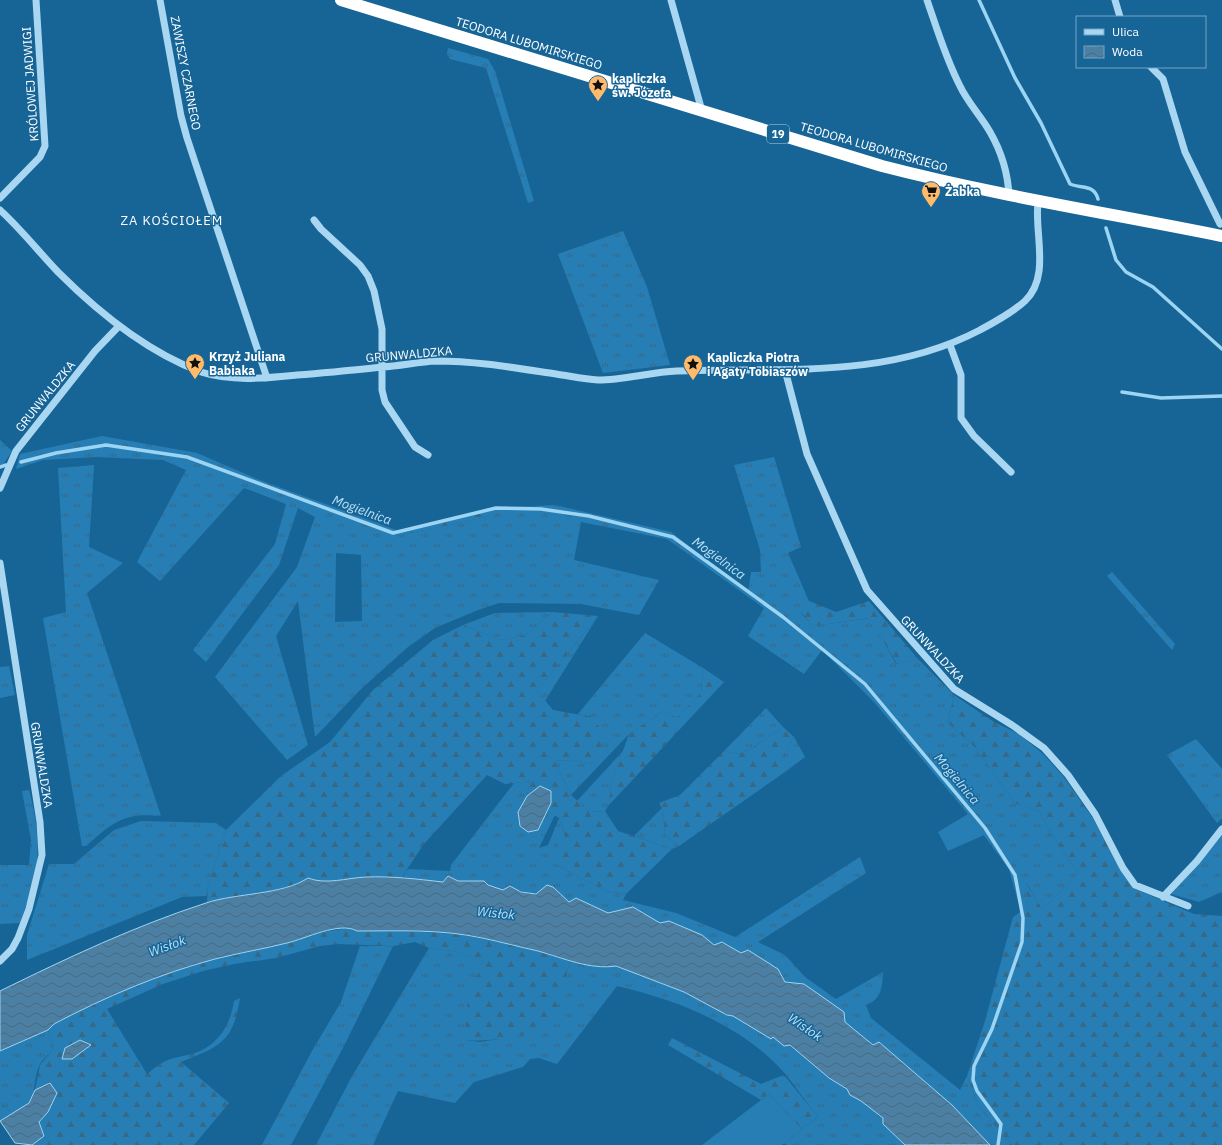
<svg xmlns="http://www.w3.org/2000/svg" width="1222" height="1145" viewBox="0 0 1222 1145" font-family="'IBM Plex Sans',sans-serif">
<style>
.grass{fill:url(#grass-tufts);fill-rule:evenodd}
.forest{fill:url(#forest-firs)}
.garden{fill:#267eb4}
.water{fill:url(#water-waves);stroke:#9cd4f4}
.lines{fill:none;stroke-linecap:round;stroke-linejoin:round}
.stream{stroke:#9cd4f4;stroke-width:3.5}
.minor{stroke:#a9d6f1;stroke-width:7}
.highway{stroke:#fff;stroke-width:12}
.labels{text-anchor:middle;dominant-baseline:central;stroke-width:3;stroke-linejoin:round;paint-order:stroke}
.shield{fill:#176597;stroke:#b9d1e0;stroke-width:1}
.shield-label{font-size:11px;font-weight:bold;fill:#fff}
.street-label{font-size:12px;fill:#fff;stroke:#176597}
.poi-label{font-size:12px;font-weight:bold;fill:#fff;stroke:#176597;text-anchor:start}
.neighbourhood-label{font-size:13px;letter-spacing:1px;fill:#fff;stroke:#176597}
.water-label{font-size:13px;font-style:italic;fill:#bae1f8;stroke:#176597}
</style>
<defs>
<pattern id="grass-tufts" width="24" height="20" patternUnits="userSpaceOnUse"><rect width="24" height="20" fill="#267eb4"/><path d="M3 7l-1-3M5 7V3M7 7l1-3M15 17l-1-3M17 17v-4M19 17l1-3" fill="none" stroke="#376885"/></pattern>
<pattern id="forest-firs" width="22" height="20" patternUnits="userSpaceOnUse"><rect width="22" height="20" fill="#267eb4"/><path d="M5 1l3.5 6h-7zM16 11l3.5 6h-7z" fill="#376885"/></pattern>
<pattern id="water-waves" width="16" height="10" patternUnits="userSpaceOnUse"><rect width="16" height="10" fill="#4b80a4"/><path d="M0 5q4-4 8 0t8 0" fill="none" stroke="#4b697c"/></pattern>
</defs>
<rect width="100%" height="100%" fill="#176597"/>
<path class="grass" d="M448 48 488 59 495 71 534 201 528 203 486 68 450 59 447 54Z
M623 231 647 287 670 365 603 373 558 254Z
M102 436 197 453 257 479 399 531 397 536 490 516 492 508 555 505 671 532 748 592 751 572H761L760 550 734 465 774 457 801 547 788 553 809 601 801 613 813 626 871 618 896 664 918 659 954 695 948 723 974 746 1015 803 1040 812 1048 828 1078 873 1042 910 1026 882 1028 907 1021 912 1009 869 968 814 874 702 822 650 804 674 748 636 764 608 667 539 581 522 574 560 659 580 639 615 581 604 499 603 478 610 435 628 408 647 360 690 315 737 298 601 276 636 308 745 287 760 215 677 297 567 315 517 298 508 279 565 206 662 193 650 275 544 286 504 244 488 160 581 137 562 186 470 163 460 97 457 43 460 16 469 20 454ZM336 553 361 555 362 621 335 622Z
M0 440 12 451 0 469Z
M94 465 89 547 123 563 87 593 161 816C124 812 113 822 86 846H82L43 618 66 612 58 468Z
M1112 572 1175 644 1172 650 1107 576Z
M552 612 525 636 499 640 463 625 495 613Z
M598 616 545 701 537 691Z
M645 633 703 668 701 693 677 718 664 711 629 734 571 795 554 761 572 760 593 764 592 717 578 714Z
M9 666 15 695 0 698V667Z
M766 708 783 727 757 745 740 754 724 751Z
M794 737 805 757 785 772V750Z
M1196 739 1222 769V818L1217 823 1167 755Z
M623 751 611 784 609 805 605 811 590 812 577 801Z
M530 781 527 796 518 812 520 826 529 832 538 829 548 811 555 815 539 848 548 845 559 818 566 839 557 865 606 891 626 894 623 900 676 913 735 937 860 857 866 873 758 942 785 955 805 977 836 999 883 972C882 987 882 999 866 1005L871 1018 960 1090 967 1076 979 1107 1012 1145H990L952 1105 879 1042 873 1045 845 1022 804 984 785 982 778 969 741 953 722 942 714 945 702 935 660 923 633 907 608 913 576 898 569 902 553 887C535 895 528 895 510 886L503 890 488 885 483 881H458L448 876 443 882 402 877 408 869 450 871 451 865 514 783Z
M29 790C37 820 41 851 34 882 31 896 24 910 20 923L0 924V865H29L31 840 22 791Z
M662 808 665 835 679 846 672 849 634 836Z
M141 821 216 823 226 830 208 885 207 896 182 897 27 960V935L49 864H74L114 830Z
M1222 834V892L1199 902 1171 894Z
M360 946H393L345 1044 291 1145H262L312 1051 341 1002Z
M429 948 453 951 485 961 476 979 466 1040 480 1042 499 1039 565 979 570 961 606 967 616 966 684 992 727 1015 733 1016 771 1039 773 1037 784 1046 789 1045 829 1078 848 1089 850 1095 861 1101 883 1118V1124L905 1145H787L784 1143 818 1117C804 1100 789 1076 774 1062 731 1021 673 999 617 986L557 1064 539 1058 530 1059 523 1067 474 1082 455 1103 398 1091 373 1145H316L351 1078Z
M48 1030 54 1048C50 1053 43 1059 40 1064 30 1084 41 1103 13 1113L0 1103V1051Z"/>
<path class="forest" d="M492 508 491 516 397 536 399 531Z
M809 601 836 612 869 601 918 659 897 664 870 618 813 626 801 612Z
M552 612 598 616 537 691 553 710 592 717 606 736 593 764 572 760 554 761 571 795 590 812 605 811 618 831 672 849 626 894 606 891 557 865 551 851 566 838 559 818 548 811 551 803 540 786 527 796 530 781 505 784 487 775 423 845 402 877H366L319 882 308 878C288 891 233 897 207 902L208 885 226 830 281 776 330 742 373 690 433 640 463 625 499 640 525 636Z
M703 668 724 682 609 805 611 784 629 734 664 711 677 718 701 693Z
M954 695 994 722 1019 734 1043 754 1063 776 1092 817 1120 869 1135 889 1194 914 1222 916V1145H1012L979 1107 967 1076 985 1021 1013 917 1028 907 1025 881 1042 910 1078 873 1048 828 1040 812 1015 803 974 746 948 723Z
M783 727 794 737 785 750V772L679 846 665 835 662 808 659 803 680 795 724 751 740 754 757 745Z
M351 928 459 934 539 951 570 961C564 980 561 1001 553 1018 544 1037 485 1042 466 1040 463 1005 470 992 484 961L453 951 429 948 415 942 393 946 338 944 320 946 276 958 234 964 203 971 163 984 107 1009 147 1074C153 1069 160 1063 168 1060 176 1057 184 1056 192 1054 218 1046 230 1026 234 1001L240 998C233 1042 221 1046 181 1062L229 1103 194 1145H32L44 1136 39 1122 48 1112 50 1083 35 1090 40 1065 54 1048 48 1030 54 1024C105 997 158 974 215 959 231 955 249 953 265 948 294 941 322 930 351 928Z
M672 1038 761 1084 784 1075 818 1117 802 1129 769 1094 761 1100 668 1045Z
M0 1103 13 1113 0 1122Z"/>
<path class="garden" d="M968 814 984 835 948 851 938 832Z
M769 1094 802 1129 782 1145H702Z"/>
<path class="water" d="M540 786 551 791V803L538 830 528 832 520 826 518 812 527 796Z
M448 876 458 881H484L488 885 503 890 510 886 521 892 536 894 547 885 553 887 569 902 576 898 608 913 633 907 660 923 669 921 702 935 714 945 722 942 741 953 748 950 778 969 785 982 804 984 844 1012 845 1022 873 1045 879 1042 952 1105 990 1145H905L883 1124V1118L861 1101 850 1095 847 1089 829 1078 790 1045 784 1046 773 1037 771 1039 733 1016 727 1015 684 992 616 966C590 970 563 958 538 951 520 947 501 942 482 938 441 929 399 931 357 931 340 921 305 939 287 943 263 949 239 953 215 959 159 974 105 997 54 1024L48 1030 0 1051V991C67 958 135 926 206 903 236 893 282 895 308 878 326 885 346 878 366 877 392 876 417 879 443 882Z
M80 1040 91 1045 72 1059H62L65 1048Z
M50 1083 57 1093 48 1112 39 1122 44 1136 32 1145 15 1143 0 1121 29 1103 35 1090Z"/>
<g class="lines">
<path class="stream" d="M979 0 1015 78 1041 123 1070 184C1082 189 1094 184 1098 199
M1106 228 1116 260 1126 272 1153 287 1222 349
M1122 392 1161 398 1222 396
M21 462 56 453 106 445 187 457 393 533 496 508 541 509 589 516 673 537 783 617 865 684 985 828 1015 875 1023 918 1022 942 992 1029 974 1066 973 1080 977 1091 1001 1124 998 1145
M0 467 6 465"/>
<path class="minor" d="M160 0 181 116 187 138 267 378
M671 0 702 111
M927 0C937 29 946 59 960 86 968 103 981 116 990 132 1001 151 1008 174 1009 196
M1115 0 1120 17
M1151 67 1163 79 1185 152 1220 224
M0 198 40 157 45 146 36 0
M0 210C21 229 38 251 58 272 98 312 147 352 201 372 232 382 266 378 297 375 325 373 354 370 382 367 400 366 418 362 436 361 476 361 516 368 556 374 570 376 584 379 598 380 624 380 651 372 677 371 779 367 885 380 980 330 995 322 1012 313 1025 301 1051 276 1034 233 1038 202
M314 220 321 229 360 265 368 276 374 291 382 329V390L385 402 415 447 428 455
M950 345 961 375V418L974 436 1011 472
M785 370 807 454 867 590 954 689 1012 725 1044 748 1068 775 1095 814 1123 868 1135 885 1188 906
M0 488 16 451 95 351 119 326
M0 563 40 822 42 855 29 909 18 938 12 949 0 961
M1163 897 1197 861 1222 829"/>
<path class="highway" d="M341 0 882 166C994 195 1108 213 1222 236"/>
</g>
<defs>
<symbol id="sight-pin" viewBox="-11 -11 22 30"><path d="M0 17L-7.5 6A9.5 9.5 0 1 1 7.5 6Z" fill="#ffba6a" stroke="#176597"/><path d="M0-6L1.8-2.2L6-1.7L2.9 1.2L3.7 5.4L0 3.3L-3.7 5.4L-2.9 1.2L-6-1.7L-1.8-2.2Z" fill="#111"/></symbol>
<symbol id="supermarket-pin" viewBox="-11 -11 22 30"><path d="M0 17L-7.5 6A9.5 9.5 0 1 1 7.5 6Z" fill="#ffba6a" stroke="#176597"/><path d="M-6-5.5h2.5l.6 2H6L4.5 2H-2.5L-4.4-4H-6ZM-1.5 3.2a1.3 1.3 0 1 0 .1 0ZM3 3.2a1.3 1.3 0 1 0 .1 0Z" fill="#111"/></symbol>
</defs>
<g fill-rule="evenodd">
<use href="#sight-pin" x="587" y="74" width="22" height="30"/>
<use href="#supermarket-pin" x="920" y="180" width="22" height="30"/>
<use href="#sight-pin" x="184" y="352" width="22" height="30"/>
<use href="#sight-pin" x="682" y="353" width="22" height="30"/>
</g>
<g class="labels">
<rect class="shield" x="767" y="125" width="22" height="18" rx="3"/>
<g class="shield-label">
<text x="778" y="134">19</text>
</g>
<g class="street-label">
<text transform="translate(529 43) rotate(17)">TEODORA LUBOMIRSKIEGO</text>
<text transform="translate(186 73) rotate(79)">ZAWISZY CZARNEGO</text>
<text transform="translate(30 84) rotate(-94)">KRÓLOWEJ JADWIGI</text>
<text transform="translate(874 147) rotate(16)">TEODORA LUBOMIRSKIEGO</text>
<text transform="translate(409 354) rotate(-5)">GRUNWALDZKA</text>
<text transform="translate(45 396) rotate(-51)">GRUNWALDZKA</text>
<text transform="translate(933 649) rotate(47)">GRUNWALDZKA</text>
<text transform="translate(42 765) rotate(81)">GRUNWALDZKA</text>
</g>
<g class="poi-label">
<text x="612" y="78">kapliczka<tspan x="612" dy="14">św. Józefa</tspan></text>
<text x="945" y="191">Żabka</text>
<text x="209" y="356">Krzyż Juliana<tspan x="209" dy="14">Babiaka</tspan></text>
<text x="707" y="357">Kapliczka Piotra<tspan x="707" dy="14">i Agaty Tobiaszów</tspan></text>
</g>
<g class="neighbourhood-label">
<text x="172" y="220">ZA KOŚCIOŁEM</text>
</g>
<g class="water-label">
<text transform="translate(362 510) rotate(20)">Mogielnica</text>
<text transform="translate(719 558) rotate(36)">Mogielnica</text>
<text transform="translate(957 779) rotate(50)">Mogielnica</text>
<text transform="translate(496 913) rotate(6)">Wisłok</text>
<text transform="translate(167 946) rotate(-20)">Wisłok</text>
<text transform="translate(805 1027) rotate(34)">Wisłok</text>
</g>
</g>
<rect x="1076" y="16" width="130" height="52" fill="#176597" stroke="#74a3c1"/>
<rect x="1084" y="29" width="20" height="6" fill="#a9d6f1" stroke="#74a3c1"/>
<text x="1112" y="36" font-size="12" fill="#ffffff">Ulica</text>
<rect x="1084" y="46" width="20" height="12" fill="url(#water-waves)" stroke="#74a3c1"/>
<text x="1112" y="56" font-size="12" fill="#ffffff">Woda</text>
</svg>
